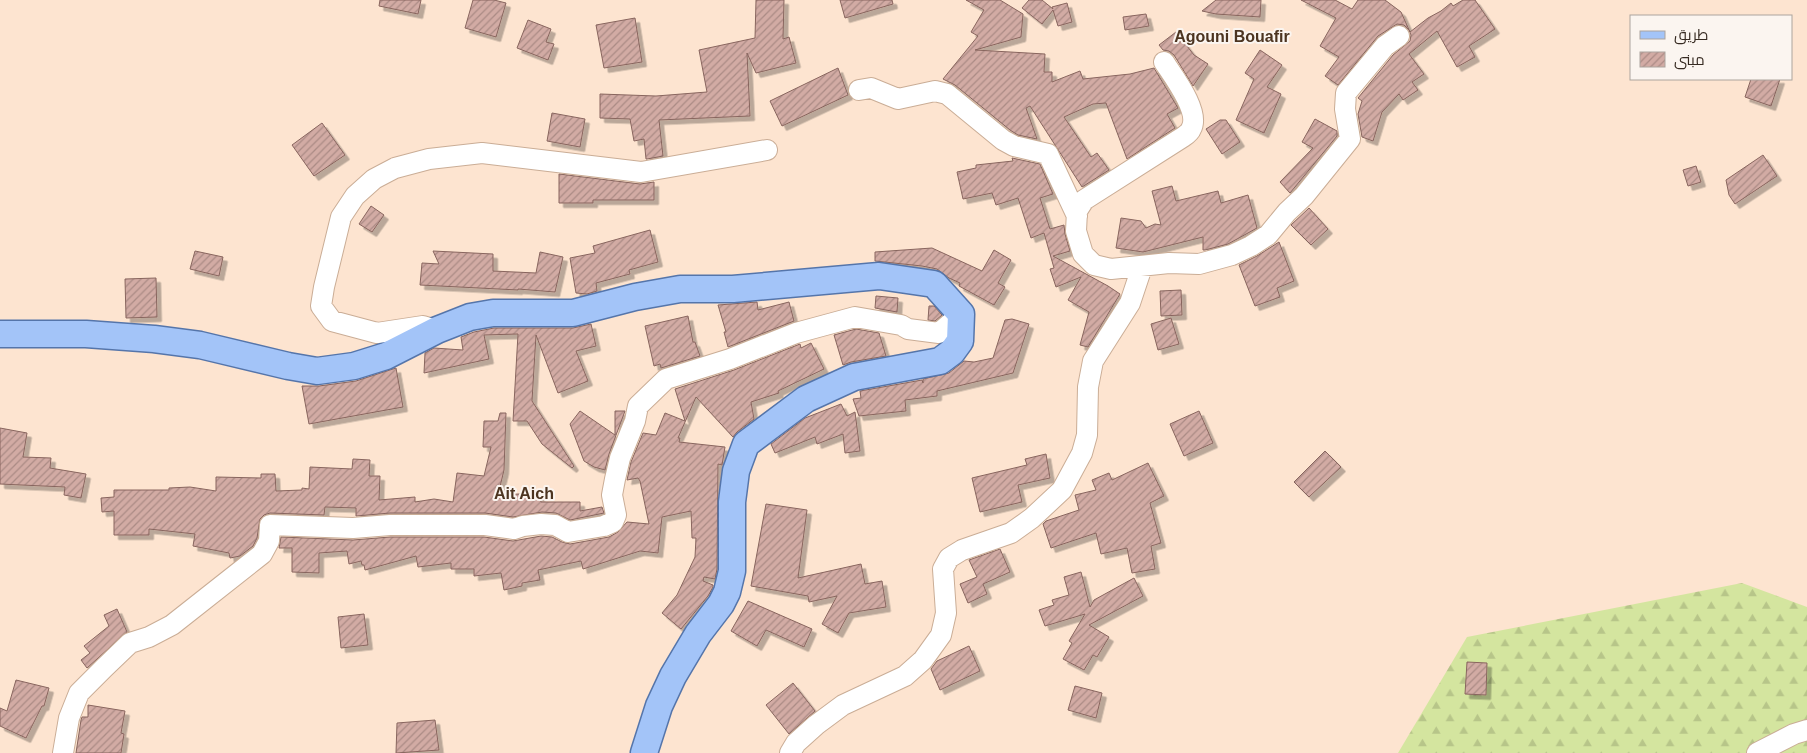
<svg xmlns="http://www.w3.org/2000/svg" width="1807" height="753" viewBox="0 0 1807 753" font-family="Arial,Cairo,sans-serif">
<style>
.forest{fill:url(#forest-firs)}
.building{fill:url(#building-hatch);stroke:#88655e;filter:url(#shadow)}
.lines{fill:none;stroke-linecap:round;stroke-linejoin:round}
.minor-casing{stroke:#caad96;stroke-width:22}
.major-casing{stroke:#5575aa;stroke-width:29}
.minor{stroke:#fff;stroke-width:20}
.major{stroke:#a3c4f8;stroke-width:26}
.labels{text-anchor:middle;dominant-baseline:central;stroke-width:4;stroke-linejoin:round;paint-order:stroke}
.quarter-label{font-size:16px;font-weight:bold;fill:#4c3420;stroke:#fbf5f0}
</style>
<defs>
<pattern id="forest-firs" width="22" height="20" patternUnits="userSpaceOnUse" patternTransform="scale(1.25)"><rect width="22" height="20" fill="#d4e59f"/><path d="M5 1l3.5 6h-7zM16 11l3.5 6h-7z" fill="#b7c589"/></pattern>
<pattern id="building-hatch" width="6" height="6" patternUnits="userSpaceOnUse" patternTransform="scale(1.25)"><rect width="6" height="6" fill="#d2aba4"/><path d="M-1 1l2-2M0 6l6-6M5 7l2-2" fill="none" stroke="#ab8b85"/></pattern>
<filter id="shadow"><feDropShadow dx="4.5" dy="4.5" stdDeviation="0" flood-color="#0004"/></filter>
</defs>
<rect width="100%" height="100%" fill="#fde4d0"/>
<path class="forest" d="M1742 583 1807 607V753H1398L1467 637Z"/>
<path class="building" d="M380 0H421L418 14 379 6Z
M473 0H494L506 3 496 37 465 28Z
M756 0H784L783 39 789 37 796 63 756 73 747 53 750 116 659 120 663 156 647 159H646L644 139 634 141 630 119 600 118V94L656 96 707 92 699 50 755 38Z
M840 0H892L893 4 845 18Z
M966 0H1000L1023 14 1021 37 975 50 1045 54 1044 72H1052V82L1080 71 1083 79 1130 74 1154 68 1178 108 1167 114 1175 128 1127 159 1106 103 1093 104 1064 117 1091 157 1097 153 1109 170 1082 187 1030 106 1026 108 1037 139 1018 135 1010 130 955 85 943 79 978 36 971 32 984 10Z
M1029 0H1042L1053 9 1052 7 1067 3 1072 22 1058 26 1053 10 1042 24 1022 8Z
M1216 0H1261L1260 17 1216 14 1202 11Z
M1301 0H1335L1352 9 1358 0H1385L1401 12 1410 32 1428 18 1441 11 1451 3 1453 6 1463 0H1475L1495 29 1469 46 1475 57 1457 67 1437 31 1409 54 1424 74 1412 82 1418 90 1403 100 1399 94 1382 112 1373 141 1362 137 1358 114 1362 101 1358 98 1393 55 1410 41 1411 35 1409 30 1404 25 1397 24 1378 36 1338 85 1325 76 1339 57 1320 46 1336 18Z
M1146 14 1149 26 1125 30 1123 17Z
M635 18 642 62 604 68 596 25Z
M528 20 551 29 546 42 554 44 548 60 517 48Z
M1176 32 1194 55 1208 64 1193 86 1174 55 1169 51 1163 50 1159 45Z
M1260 50 1282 65 1267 87 1281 94 1264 133 1236 120 1254 79 1245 73Z
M838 68 848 95 782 126 770 101Z
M1751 79H1780L1771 106 1745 97Z
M552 113 585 119 580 147 547 141Z
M1315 119 1337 131V136L1290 193 1280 182 1313 148 1302 142Z
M1220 120H1226L1240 142 1222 154 1206 129Z
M322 123 345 155 314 176 292 145Z
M1763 155 1777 176 1735 204 1729 195 1726 180Z
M1012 158 1040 164 1053 194 1040 198 1050 229 1064 225 1065 234 1070 251 1053 256 1108 286 1120 294 1088 347 1080 345 1089 312 1068 300 1081 277 1056 287 1050 269 1054 268 1044 233 1031 238 1018 198 996 205 992 193 963 199 957 172 976 168V165L1013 161Z
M1696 166 1701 182 1688 186 1683 170Z
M559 174 640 184 654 182V200H593V203H559Z
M1172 186 1176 201 1218 191 1221 203 1248 195 1257 228 1228 244 1205 250H1203V237L1143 252 1116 248 1121 218 1141 221 1146 228 1155 224 1161 225 1152 191Z
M371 206 384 215 372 232 359 224Z
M1309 208 1328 229 1311 245 1291 225Z
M650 230 658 262 629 270 630 274 596 283 597 291 587 294 576 293 570 258 595 253 593 246Z
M1279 242 1294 281 1277 288 1280 297 1255 306 1239 265 1257 256Z
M932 248 982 271 994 250 1011 260 998 283 1005 287 994 305 959 286 960 283 949 278 937 269 922 266 875 261V252Z
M195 251 223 257 219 276 190 269Z
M433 251 493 254V271L536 273 540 252 563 257 555 292 518 289V290L420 285 422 263 439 264Z
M156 278 157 317 126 318 125 279Z
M1181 290 1182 315 1161 316 1160 291Z
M876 296 898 298 897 312 875 308Z
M757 302 758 310 789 302 794 321 728 347 724 332H726L718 305Z
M929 306H934L942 315 935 321 928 320Z
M688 316 693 342H695L700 356 661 368 660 364 654 366 645 326Z
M1171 318 1179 344 1158 350 1151 324Z
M1012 319 1029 324 1013 373 937 391V396L905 400 906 411 859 416 853 399 861 398 860 391 922 380 923 383V379L949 373 964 361 974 362 993 358 1005 320Z
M591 324 596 346 576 351 588 381 558 393 536 335 532 401 574 466 572 468 542 444 527 421H513L518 334 484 335 489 359 424 373 425 353 434 348 463 350 461 337 474 332 494 328H573Z
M856 329 879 333 886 356 851 362 843 365 834 335Z
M811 343 824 369 778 391 779 393 751 402 754 419 737 432 733 437 696 397 678 438H680L679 442 725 447 722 465 718 464 717 569 715 579 704 577 703 581 713 585V587L708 596 681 629 662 613 677 595 695 557 696 538H692L691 511 662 517 658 553 640 551 583 569 581 561 538 570 540 580 522 583V586L504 590 501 573 474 576V569H451V563L418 567 416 556 365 570 364 565H362L361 561 349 564 347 551 319 553V573L292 572V548H279L281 537 353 540 390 537H484L513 541 541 536 552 537 562 542 570 544 609 537 618 532 627 522 649 524 640 481 638 478 627 480 631 462 643 433 656 435 665 413 685 421 675 389 734 370 800 344 801 348Z
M396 368 403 407 309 424 302 386H319L356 381Z
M841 404 847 416 855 412 860 451 845 453 843 434 817 444 815 437 775 453 771 444 805 418Z
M580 411 615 435V411H625L609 454 605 470 594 467 584 461 570 424Z
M1199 411 1213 443 1184 456 1170 424Z
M500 413H506L504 470 498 495 519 494 539 490 541 502H580V511L602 507 604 513 570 520 556 513 542 512 513 517 485 513H390L356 516V508L325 507 324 515 270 513 264 515 260 519 257 538 253 546 240 556 230 558 229 553 193 546 195 534 149 529V535H114V511L102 512 101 498 114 497V490H169V488L190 487 216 491V477L261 478V474H275L276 491 302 490V488L309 489 310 467 352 469 353 459 370 460 369 476H380L379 500 415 497V502L434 499 453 502 457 473 484 476 491 447H483L484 421H498Z
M0 428 27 433 23 457 51 458 50 468 86 474 81 498 64 495 65 487 0 484Z
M1325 451 1341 467 1309 497 1294 482Z
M1046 454 1050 478 1018 485 1022 502 980 512 972 478 1027 465 1025 459Z
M1148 463 1164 496 1150 503 1161 543 1151 546 1155 569 1132 573 1127 548 1101 554 1096 533 1051 548 1043 524 1046 521 1079 510 1075 495 1096 490 1092 480 1109 473 1112 480Z
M766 504 807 510 798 578 861 564 865 584 882 581 886 607 849 613 838 633 822 624 837 596 809 602 808 596 751 586Z
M1000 549 1010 572 983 584 987 594 968 603 960 584 977 577 969 560Z
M1081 572 1090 607 1094 600 1134 578 1143 596 1089 625 1109 637 1097 657 1093 655 1084 670 1063 659 1072 643 1069 641 1085 614 1045 626 1039 610 1054 605 1052 600 1069 595 1064 577Z
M748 601 812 629 804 647 766 630 757 646 731 631Z
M117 609 127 632 87 668 81 660 90 653 84 646 109 626 104 615Z
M364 614 368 645 341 648 338 617Z
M969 646 980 671 940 690 931 669 937 661Z
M1467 662 1487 663 1486 695 1465 694Z
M16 680 49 688 44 706H42L26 738 0 726V708L7 711Z
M793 683 815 711 789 734 766 705Z
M1075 686 1102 693 1096 718 1068 710Z
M88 705 125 711 121 733 124 734 121 753H76L81 720 82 717H88Z
M435 720 439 750 396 753 397 723Z"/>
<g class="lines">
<defs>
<path id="minor" d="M1164 62C1173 76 1201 112 1191 129 1190 132 1186 135 1183 137L1084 200 1077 211 1076 231 1083 254 1094 265 1111 269 1169 263 1199 264 1232 255 1251 246 1268 235 1287 212 1304 196 1350 139 1345 109 1346 93 1385 46 1399 36
M859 90 871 88 898 99 935 91 947 94 1003 140 1014 146 1048 154 1077 216
M437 330 423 326 377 333 332 321 321 306 324 287 341 217 355 196 374 179 395 168 429 159 482 153 641 172 767 150
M63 753 69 718 79 693 104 668 130 643 149 637 172 625 262 554 269 541 270 525 353 528 390 525H485L514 529 523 526 541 524 555 525 568 532 604 526 613 522 616 515 612 495 615 479 620 458 635 421 638 406 666 379 730 359 796 333 855 317 901 325 908 329 939 333 961 314
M790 753 796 743 816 725 843 705 905 676 923 660 941 635 946 613 943 569 949 558 962 550 1011 533 1032 518 1062 490 1082 453 1087 435 1088 387 1093 361 1130 303 1142 267
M1757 753 1794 734 1807 730"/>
<path id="major" d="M0 334H86L154 339 200 345 288 366 317 371 354 366 386 356 437 330 470 317 493 313H573L635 297 680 289H733L879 276 934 284 961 314 960 341 952 352 940 361 854 377 806 399 746 444 736 471 732 502V571L727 592 721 604 698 634 673 676 659 706 644 753"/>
</defs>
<use href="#minor" class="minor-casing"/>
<use href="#major" class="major-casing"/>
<use href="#minor" class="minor"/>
<use href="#major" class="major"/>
</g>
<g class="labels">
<g class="quarter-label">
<text x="1232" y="36">Agouni Bouafir</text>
<text x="524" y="493">Ait Aich</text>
</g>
</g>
<rect x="1630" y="15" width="162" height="65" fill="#fbf5f0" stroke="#aca49d"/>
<rect x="1640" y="31" width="25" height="8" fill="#a3c4f8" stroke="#aca49d"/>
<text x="1674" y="40" font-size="15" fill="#362a21">طريق</text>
<rect x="1640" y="52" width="25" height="15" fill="url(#building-hatch)" stroke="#aca49d"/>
<text x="1674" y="65" font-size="15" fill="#362a21">مبنى</text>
</svg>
